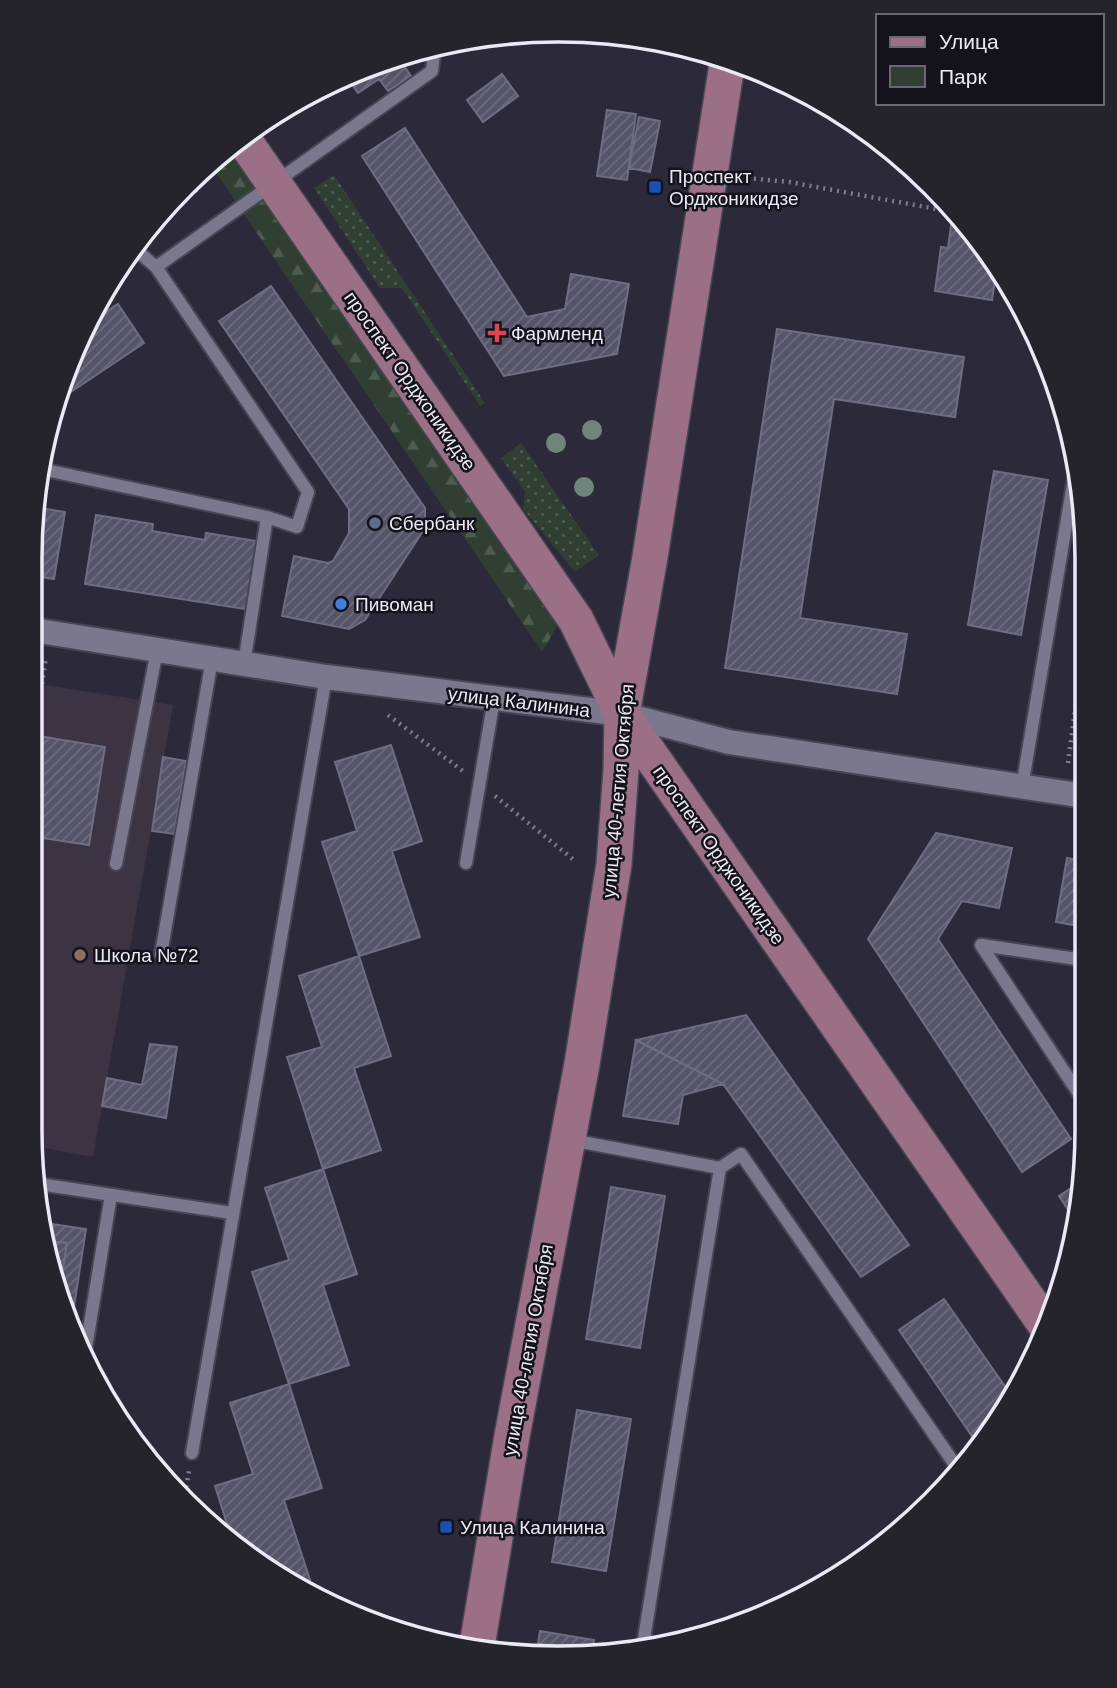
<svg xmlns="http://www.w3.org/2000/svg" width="1117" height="1688" viewBox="0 0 1117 1688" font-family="Arial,sans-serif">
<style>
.education{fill:#3c3443}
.green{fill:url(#green-dots)}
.forest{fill:url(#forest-firs)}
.building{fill:url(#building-hatch);stroke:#6e6d83;stroke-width:2}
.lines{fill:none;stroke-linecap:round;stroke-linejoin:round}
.lane-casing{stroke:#484655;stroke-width:16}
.street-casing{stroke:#484655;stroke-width:28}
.secondary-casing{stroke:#484655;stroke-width:38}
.path{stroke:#7f7d8d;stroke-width:4.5;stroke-dasharray:2 5;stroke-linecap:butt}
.lane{stroke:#7b788e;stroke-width:12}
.street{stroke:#7b788e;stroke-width:24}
.secondary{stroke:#9b6f86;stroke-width:35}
.tree{fill:#6f8579}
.transit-dot{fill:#1a4fb4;stroke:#14131b;stroke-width:2.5}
.health-dot{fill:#e0444e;stroke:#14131b;stroke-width:2.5}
.service-dot{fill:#5c6f8a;stroke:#14131b;stroke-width:2.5}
.shop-dot{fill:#3f7fe0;stroke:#14131b;stroke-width:2.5}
.education-dot{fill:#8d6e63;stroke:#14131b;stroke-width:2.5}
.labels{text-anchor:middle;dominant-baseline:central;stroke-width:5;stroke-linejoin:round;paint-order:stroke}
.poi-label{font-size:19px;fill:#eae9f5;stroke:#14131b;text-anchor:start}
.street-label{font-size:19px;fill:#eae9f5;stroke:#14131b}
.rim{fill:none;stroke:#eae9f5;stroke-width:3.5}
</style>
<defs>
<pattern id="green-dots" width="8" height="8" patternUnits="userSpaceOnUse" patternTransform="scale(1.75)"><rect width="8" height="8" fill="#303f32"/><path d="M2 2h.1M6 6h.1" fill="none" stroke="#4e5b50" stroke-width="1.8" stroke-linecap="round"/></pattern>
<pattern id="forest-firs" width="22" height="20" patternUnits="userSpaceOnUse" patternTransform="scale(1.75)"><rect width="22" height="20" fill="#303f32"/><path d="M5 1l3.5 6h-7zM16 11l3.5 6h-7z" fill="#4e5b50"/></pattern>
<pattern id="building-hatch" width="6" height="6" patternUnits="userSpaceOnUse" patternTransform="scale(1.75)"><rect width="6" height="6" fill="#555469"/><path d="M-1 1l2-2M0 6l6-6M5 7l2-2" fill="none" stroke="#6e6d7f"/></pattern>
</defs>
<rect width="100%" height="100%" fill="#2c293b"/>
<path class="education" d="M33 683 173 705 93 1157 33 1146 30 1129Z"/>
<path class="green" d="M334 175 485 403 480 406 402 288H380L314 188Z
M521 443 599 555 575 572 523 509 525 492 501 458Z"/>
<path class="forest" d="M234 142 560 621 542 652 210 164Z"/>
<path class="building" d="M560 32 628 34 647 39 646 46 560 36Z
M398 57 411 76 388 91 379 79 358 93 346 76Z
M502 74 518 96 483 122 467 100Z
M607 110 636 114 627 180 597 176Z
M639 117 660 121 650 172 629 168Z
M405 128 527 317 565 309 571 274 629 284 617 354 504 376 362 156Z
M191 182 197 191 155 220 161 210Z
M953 210 978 237 997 267 992 300 935 291 941 247 948 248Z
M271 286 425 508V528L365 620 349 629 282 616 294 556 328 563 333 561 349 533V509L219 321Z
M118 304 144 343 62 398 83 327Z
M777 329 964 357 955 417 834 399 800 618 907 634 897 694 725 668Z
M994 471 1048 480 1021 635 968 625Z
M34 507 65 512 54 579 34 576Z
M96 515 153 524 152 531 205 540 206 533 269 543 258 611 85 584Z
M33 735 105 747 89 845 36 837 42 803 32 802Z
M391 745 422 841 392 851 420 937 359 956 322 842 357 831 335 762Z
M163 757 186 761 174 834 152 831Z
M936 833 1012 848 999 908 962 901 938 939 1071 1139 1022 1172 868 939Z
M1067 858 1084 861V927L1056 922Z
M359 956 391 1056 354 1068 381 1150 323 1169 287 1057 322 1047 299 976Z
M746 1015 909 1245 861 1277 723 1084 636 1040Z
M636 1040 723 1084 683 1095 678 1124 623 1116Z
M150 1044 177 1047 166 1118 102 1106 107 1078 142 1085Z
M323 1169 357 1274 323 1285 349 1365 289 1384 252 1272 289 1260 265 1188Z
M1083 1180V1199L1076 1222 1059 1196Z
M611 1187 665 1196 640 1348 586 1339Z
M45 1223 86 1229 71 1326 58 1299Z
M48 1241 67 1243 58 1300V1299Z
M944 1299 1011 1395 978 1445 899 1330Z
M289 1384 322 1488 284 1500 310 1580 297 1584 234 1546 215 1486 253 1474 230 1403Z
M577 1410 631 1419 606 1571 552 1562Z
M540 1631 594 1640 593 1650 536 1656Z"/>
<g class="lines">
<defs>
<path id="lane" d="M135 249 156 267 308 492 297 527 267 517 244 664
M156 267 432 71 435 45
M41 469 267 517
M1022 787 1076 466
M466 863 494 699
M116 864 157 650
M161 954 212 659
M1083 1100 981 945 1084 960
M571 1140 720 1168 741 1154 960 1472
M39 1184 232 1213
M85 1354 111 1195
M192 1453 326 677
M643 1645 720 1168"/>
<path id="street" d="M33 630 326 677 622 714 729 742 1085 796"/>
<path id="secondary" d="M241 136 576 620 622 714 1045 1324
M477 1646 512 1436 582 1064 614 864 621 770 622 714 650 557 728 58"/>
</defs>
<use href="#lane" class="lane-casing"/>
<use href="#street" class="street-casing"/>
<use href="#secondary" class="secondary-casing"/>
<path class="path" d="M747 178 789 182 953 212
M1086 623 1083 619 1086 606
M42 684 46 657
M388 715 463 771
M1068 763 1080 673 1085 668
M495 796 574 860
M185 1494 189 1471"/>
<use href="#lane" class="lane"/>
<use href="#street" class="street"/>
<use href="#secondary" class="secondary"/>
</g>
<g class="tree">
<circle cx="592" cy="430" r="10"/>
<circle cx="556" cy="443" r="10"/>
<circle cx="584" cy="487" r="10"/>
</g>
<g class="transit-dot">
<rect x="648" y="180" width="14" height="14" rx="3.5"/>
<rect x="439" y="1520" width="14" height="14" rx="3.5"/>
</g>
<path class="health-dot" d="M493.5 322.5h7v7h7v7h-7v7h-7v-7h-7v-7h7z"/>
<circle class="service-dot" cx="375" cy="523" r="7"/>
<circle class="shop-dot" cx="341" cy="604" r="7"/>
<circle class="education-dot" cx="80" cy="955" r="7"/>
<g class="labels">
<g class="poi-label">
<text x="669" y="176">Проспект<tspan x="669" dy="22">Орджоникидзе</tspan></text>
<text x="511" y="333">Фармленд</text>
<text x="389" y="523">Сбербанк</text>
<text x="355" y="604">Пивоман</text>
<text x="94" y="955">Школа №72</text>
<text x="460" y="1527">Улица Калинина</text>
</g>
<g class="street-label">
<text transform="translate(410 381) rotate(55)">проспект Орджоникидзе</text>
<text transform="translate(519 702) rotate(7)">улица Калинина</text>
<text transform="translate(618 791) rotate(-85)">улица 40-летия Октября</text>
<text transform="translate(719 855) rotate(55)">проспект Орджоникидзе</text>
<text transform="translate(528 1350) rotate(-80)">улица 40-летия Октября</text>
</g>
</g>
<path d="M0 0H1117V1688H0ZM558 42H559A516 516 0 0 1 1075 558V1130A516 516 0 0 1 559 1646H558A516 516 0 0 1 42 1130V558A516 516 0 0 1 558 42Z" fill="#25242c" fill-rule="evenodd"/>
<path class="rim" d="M558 42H559A516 516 0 0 1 1075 558V1130A516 516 0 0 1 559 1646H558A516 516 0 0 1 42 1130V558A516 516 0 0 1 558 42Z"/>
<rect x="876" y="14" width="228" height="91" fill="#14131b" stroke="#6a6972" stroke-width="2"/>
<rect x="890" y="37" width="35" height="10" fill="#9b6f86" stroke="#6a6972" stroke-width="2"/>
<text x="939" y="49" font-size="21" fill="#eae9f5">Улица</text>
<rect x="890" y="66" width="35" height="21" fill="#303f32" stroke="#6a6972" stroke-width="2"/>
<text x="939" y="84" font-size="21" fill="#eae9f5">Парк</text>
</svg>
